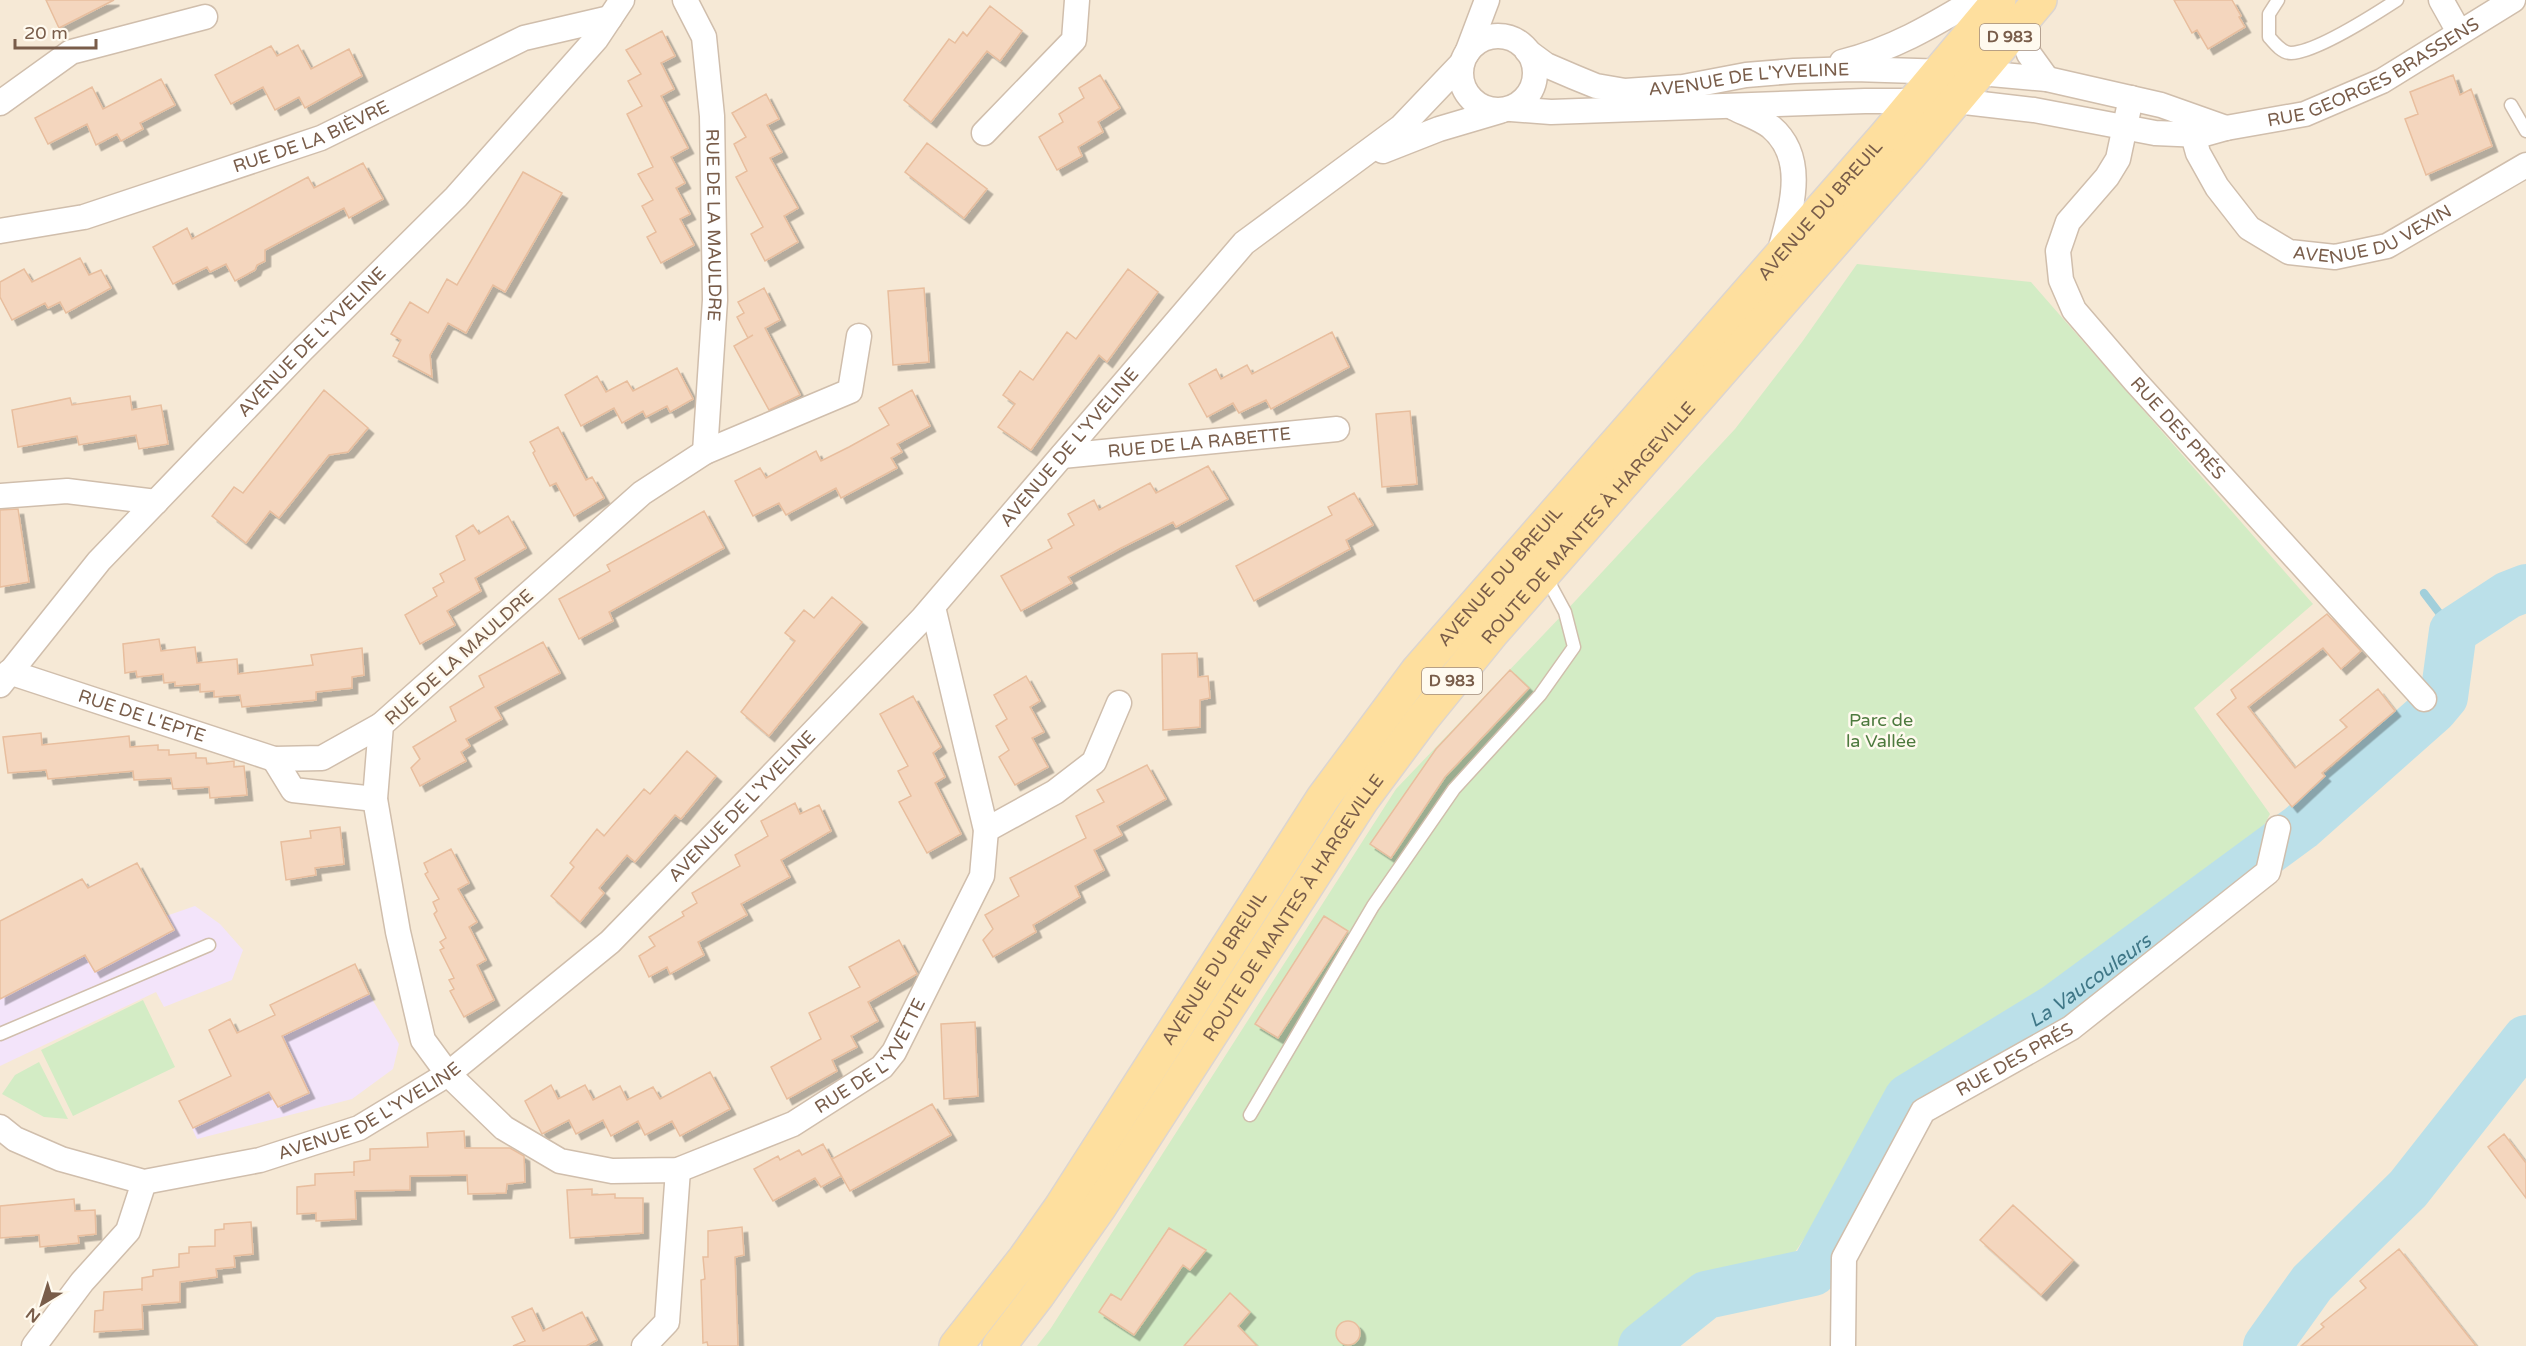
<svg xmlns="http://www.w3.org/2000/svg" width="2526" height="1346" viewBox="0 0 2526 1346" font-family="'Varela Round',sans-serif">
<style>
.residential{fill:#f6e9d6}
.education{fill:#f3e4fa}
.green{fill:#d3ecc5}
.water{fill:#bbe0e9;stroke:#a1cfdb;stroke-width:1.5}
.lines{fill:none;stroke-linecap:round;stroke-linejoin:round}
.stream{stroke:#a1cfdb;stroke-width:8}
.river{stroke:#bbe0e9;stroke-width:48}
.building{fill:#f4d6be;stroke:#e8be9e;stroke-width:1.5;filter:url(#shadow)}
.service-casing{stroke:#d0beac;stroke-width:15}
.minor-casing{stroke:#d0beac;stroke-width:27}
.primary-casing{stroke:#dcd5d0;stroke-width:36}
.service{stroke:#fff;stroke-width:12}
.minor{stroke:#fff;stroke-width:24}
.primary{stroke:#fedf9e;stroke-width:33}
.labels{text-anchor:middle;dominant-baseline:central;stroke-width:5;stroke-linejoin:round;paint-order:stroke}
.shield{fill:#fffaef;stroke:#a18c7c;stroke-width:1.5}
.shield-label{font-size:16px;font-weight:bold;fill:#795d4a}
.street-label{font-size:18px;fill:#795d4a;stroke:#fffaef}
.park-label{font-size:18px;fill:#4d7a3e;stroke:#fffaef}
.water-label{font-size:20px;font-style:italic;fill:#3f7787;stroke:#fffaef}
</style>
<defs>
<filter id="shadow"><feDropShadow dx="5.5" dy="5.5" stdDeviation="0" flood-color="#0004"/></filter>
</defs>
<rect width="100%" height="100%" fill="#fdf6e8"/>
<path class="residential" d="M0 0H2526V1346H0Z"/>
<path class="education" d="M137 863 166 916 195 906 220 924 243 950 232 980 164 1007 156 992 0 1066V921L82 879 88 887Z
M355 964 369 994 399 1044 393 1069 352 1099 197 1139 179 1101 230 1076 209 1030 230 1019 237 1032 275 1015 270 1005Z"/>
<path class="green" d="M1857 264 2031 282 2313 604 2194 708 2270 814 2249 854 1946 1069 1887 1116 1787 1264 1688 1291 1626 1346H1037L1051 1328 1396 789 1564 613 1735 429 1802 342Z
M143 1000 175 1067 73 1116 41 1050Z
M39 1062 68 1119 44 1117 2 1094 15 1075Z"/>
<path class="water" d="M2339 785 2350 801 2326 826 2291 849 2299 826Z"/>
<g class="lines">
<path class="stream" d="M2424 593 2453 631"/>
<g class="river">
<path id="s1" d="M1642 1346 1706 1295 1813 1272 1908 1098 2055 1008 2301 827 2434 709 2444 697 2453 631 2508 595 2526 588"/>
<path d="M2267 1346 2312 1283 2408 1189 2526 1039"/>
</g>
</g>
<path class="building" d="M46 0H114L59 28Z
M2174 0H2232L2241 16 2239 17 2245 27 2208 49 2197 30 2192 33Z
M990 6 1022 31 1000 61 987 51 931 122 904 100 949 39 955 43 963 32 967 36Z
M662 31 675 56 661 63 674 89 661 96 688 148 671 157 685 183 676 188 690 214 680 219 694 245 661 263 647 237 656 232 642 206 653 200 638 174 653 167 627 114 642 106 628 81 641 74 626 50Z
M298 45 311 69 349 49 362 76 305 108 299 97 275 110 263 87 231 104 215 75 271 46 277 56Z
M1100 75 1120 108 1098 122 1103 132 1078 147 1082 156 1057 170 1039 137 1063 122 1059 114 1084 98 1079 88Z
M2453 75 2460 95 2471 89 2492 146 2426 175 2405 119 2418 114 2410 92Z
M161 79 175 105 140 123 143 129 121 141 117 134 96 145 87 124 48 144 35 118 92 87 103 109Z
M766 94 779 119 767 125 782 152 770 158 798 208 784 216 798 242 765 261 751 234 763 227 736 177 747 171 734 144 746 137 732 113Z
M927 143 987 189 964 218 905 172Z
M363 163 383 199 349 218 344 208 265 250V261L257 265 255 270 235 281 226 264 210 272 207 267 173 284 153 247 187 228 192 239 308 177 314 188Z
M523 172 562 193 505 292 493 285 466 333 448 323 430 355 432 377 393 356 401 340 391 334 410 302 428 313 447 279 457 285Z
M80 258 89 275 101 270 111 288 66 313 60 302 48 308 45 303 12 320 0 297V282L24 269 32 282Z
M1128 269 1158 292 1107 362 1099 355 1031 450 998 427 1015 404 1003 395 1020 371 1033 380 1067 332 1076 339Z
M764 288 780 320 765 328 800 395 769 410 734 346 753 335 748 338 737 317 744 313 738 302Z
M924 288 929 362 893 365 888 291Z
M1332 332 1349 367 1271 409 1266 400 1239 413 1233 403 1207 417 1189 384 1216 369 1221 379 1247 365 1252 374Z
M677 368 693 399 670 412 667 406 646 417 643 411 622 423 614 408 581 426 565 395 597 376 606 392 627 381 633 391Z
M324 390 368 428 348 452 329 455 279 518 270 511 246 543 212 516 234 487 243 493Z
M912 390 930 426 897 444 902 452 891 458 897 468 841 498 836 488 786 515 779 503 753 516 735 481 760 468 766 478 816 451 821 461 849 447 889 425 879 408Z
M130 396 132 410 161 405 168 444 139 449 136 435 79 445 77 436 18 447 12 410 70 398 72 405Z
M1410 411 1417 484 1382 487 1376 414Z
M558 427 586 480 592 477 604 498 574 516 556 483 550 486 533 453 535 451 530 442Z
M1208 466 1228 499 1176 527 1173 522 1121 548 1068 577 1072 583 1021 611 1001 576 1052 548 1048 540 1074 525 1068 514 1094 500 1099 510 1150 483 1156 493Z
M1354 493 1373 525 1346 540 1350 549 1254 601 1236 566 1332 515 1328 507Z
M18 509 29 582 0 587V510Z
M704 511 724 548 609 612 613 621 579 639 559 599 610 571 607 565Z
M508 516 526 548 475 578 481 591 447 611 455 625 420 644 405 615 437 596 433 588 444 582 440 574 465 560 456 536 473 525 479 534Z
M832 597 862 622 769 736 741 712 795 641 785 633 804 610 814 618Z
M2327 614 2361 651 2341 669 2323 648 2248 707 2295 768 2347 727 2340 720 2378 689 2395 711 2322 773 2325 776 2292 807 2217 714 2236 698 2231 690Z
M159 639 161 651 195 647 197 663 237 659 238 674 313 665 311 655 362 648 364 675 352 677V688L316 692V700L242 707 240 695 214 697V691L200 692V684L175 686V682L164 683 163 674 137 677 136 671 125 673 123 644Z
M543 642 560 673 495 707 502 719 466 739 470 746 461 752 466 761 420 786 411 768 420 759 413 747 456 721 450 707 484 687 479 676Z
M1197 653 1198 677 1208 676 1210 698 1200 700V727L1163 730 1162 654Z
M1510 670 1529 688 1445 777 1391 858 1370 844 1436 749Z
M1026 676 1040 701 1030 707 1044 732 1032 738 1048 767 1015 785 999 757 1009 750 996 726 1007 719 994 695Z
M913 696 941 747 933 753 945 777 935 783 961 834 927 853 899 802 911 796 898 771 908 766 880 714Z
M41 733 42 745 129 736 130 747 158 745V750H169V755L196 753V758H206L207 764 234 761V767L244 766 247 795 210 798 209 787 173 789 171 778 134 780 133 771 48 779 46 770 8 773 3 737Z
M687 751 716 776 681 819 675 815 635 862 627 855 599 888 604 893 580 922 551 896 574 867 570 863 597 829 604 836 644 789 650 794Z
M1147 765 1166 799 1117 826 1122 835 1094 850 1104 870 1075 886 1080 897 1033 925 1036 932 993 957 983 940 993 929 985 915 1019 896 1010 878 1086 838 1076 816 1104 802 1097 790Z
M795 803 800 814 819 805 831 831 781 860 790 877 741 904 747 915 698 942 704 955 670 974 667 967 649 977 639 956 655 946 649 937 684 916 682 912 697 903 692 893 740 866 735 855 768 836 761 821Z
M340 827 344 864 315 868 316 875 286 880 281 842 311 838 310 831Z
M451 849 469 883 458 889 477 922 469 927 486 960 477 965 494 1000 464 1017 450 991 454 989 449 980 454 978 440 950 444 948 440 942 446 938 434 914 437 911 433 902 439 899 425 874 428 872 424 863Z
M137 863 174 930 95 972 85 955 0 999V921L82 879 88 888Z
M1324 916 1348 931 1278 1038 1255 1024Z
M899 940 917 974 868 1002 878 1021 851 1036 857 1047 832 1060 837 1071 787 1099 771 1067 821 1039 809 1013 860 987 849 967Z
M355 964 369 994 282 1036 309 1093 278 1107 269 1092 193 1128 179 1101 231 1076 209 1030 230 1019 237 1033 275 1015 270 1005Z
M975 1022 978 1096 944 1099 941 1024Z
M710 1072 730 1109 680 1136 672 1121 645 1135 638 1121 611 1136 603 1120 576 1134 569 1120 542 1134 525 1101 551 1085 558 1099 585 1085 593 1100 620 1086 627 1100 653 1087 660 1099Z
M932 1104 951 1135 850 1191 832 1159Z
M464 1131 465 1148H510L524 1156 525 1182 507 1184 506 1193 468 1194 467 1175 410 1176V1190L355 1191 356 1219 316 1221V1213L297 1214V1187L315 1185V1174L354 1172V1176V1162L370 1160V1149L428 1147 427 1133Z
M2504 1134 2526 1163V1198L2488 1147Z
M823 1144 841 1176 821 1187 815 1178 773 1201 754 1169 778 1156 780 1160 799 1150 802 1155Z
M592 1189V1195L615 1194V1198H643V1233L570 1238 567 1190Z
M74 1199 75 1211 95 1210 96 1234 78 1236 79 1243 40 1247 39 1235 0 1238V1206Z
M2013 1205 2073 1260 2041 1295 1980 1240Z
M251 1222 253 1254 234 1256 235 1267 216 1269 217 1277 180 1282V1302L142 1305 143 1329 94 1332 95 1311 103 1310 104 1292 142 1289V1291V1278L153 1276V1270L179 1267V1254L189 1253V1247L215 1246V1230L224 1229V1224Z
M742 1227 744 1255 735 1257 738 1346H708L707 1342 703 1343 701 1280 705 1279 703 1257H708V1231Z
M1169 1228 1206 1250 1190 1270 1183 1265 1134 1335 1099 1312 1111 1294 1121 1300Z
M2399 1249 2476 1346H2301L2324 1327 2321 1324 2366 1288 2360 1281Z
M1230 1293 1250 1312 1238 1326 1257 1346H1184Z
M532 1308 543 1331 582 1312 597 1340 586 1346H513L525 1341 512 1317Z
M1336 1333a12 12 0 1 1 24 0a12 12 0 1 1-24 0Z"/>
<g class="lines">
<defs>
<path id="service" d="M2278 0 2269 14V37C2275 44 2282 53 2291 53 2317 52 2374 15 2397 0
M2511 105 2526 131
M0 1034 209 945
M1250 1115 1373 906 1454 789 1540 695 1574 647 1565 612 1545 575"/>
<g id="minor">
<path id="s2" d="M685 0 704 37 712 116 715 300 705 452"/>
<path d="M2441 0 2459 32"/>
<path d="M2019 25 2029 54 2047 79"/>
<circle cx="1498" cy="73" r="37"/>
<path id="s3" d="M1527 51 1546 65 1574 77 1596 86 1625 91 1683 87 1746 75 1794 71 1854 69 1980 73 2047 79 2161 105 2226 128"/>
<path d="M1467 53 1487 0"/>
<path d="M1842 62C1893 49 1930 27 1975 0"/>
<path id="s4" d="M2131 98 2118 159 2107 177 2068 222 2058 251 2061 280 2074 310 2135 381 2424 699"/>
<path d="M0 103 71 52 205 17"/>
<path d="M1734 108C1746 114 1761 119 1771 127 1810 160 1789 214 1779 255"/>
<path id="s5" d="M1511 109 1551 112 1865 101H1956L2034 110 2155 133 2201 135 2226 128 2305 114 2382 81 2513 0"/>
<path id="s6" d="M2197 122 2193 135 2198 153 2217 187 2249 228 2289 252 2335 257 2387 246 2526 165"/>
<path d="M984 133 1074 40 1077 0"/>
<path d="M1383 151 1439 129 1500 111"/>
<path id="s7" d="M0 231 84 217 321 138 524 38 610 18"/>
<path id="s8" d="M859 336 850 391 705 452 642 493 381 725 375 799 398 932 423 1040 448 1074 504 1128 560 1161 612 1171 678 1170 793 1124 882 1067 894 1052 982 876 986 830 933 607"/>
<path id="s9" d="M1062 456 1337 429"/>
<path d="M0 496 67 491 156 502"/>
<path id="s10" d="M9 672 274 759 322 758 381 725"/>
<path id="s11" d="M0 685 99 561 303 349 456 197 596 39 622 0"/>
<path d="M274 759 293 790 375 799"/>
<path d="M986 830 1055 792 1094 762 1119 703"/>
<path id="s12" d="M0 1127 15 1139 61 1159 144 1182 260 1160 359 1128 448 1074 610 942 752 796 923 618 1244 243 1401 127 1462 63"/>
<path d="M34 1346 82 1282 128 1231 144 1182"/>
<path d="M644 1346 667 1322 678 1170"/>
<path id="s13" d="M1843 1346 1844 1258 1923 1111 2071 1028 2268 872 2278 828"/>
</g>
<g id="primary">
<path id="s14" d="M956 1346 1025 1258 1061 1207 1323 798 1418 670 1886 135 1999 0"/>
<path id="s15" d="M999 1346 1038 1295 1099 1208 1362 800 1423 718 1492 633 1910 155 2040 0"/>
</g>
</defs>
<use href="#service" class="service-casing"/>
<use href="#minor" class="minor-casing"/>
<use href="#primary" class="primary-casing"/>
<use href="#service" class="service"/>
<use href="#minor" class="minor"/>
<use href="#primary" class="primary"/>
</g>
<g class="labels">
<g class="shield">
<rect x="1980" y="24" width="60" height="26" rx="4.5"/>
<rect x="1422" y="668" width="60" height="26" rx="4.5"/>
</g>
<g class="shield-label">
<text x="2010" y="37">D 983</text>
<text x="1452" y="681">D 983</text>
</g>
<g class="street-label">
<text stroke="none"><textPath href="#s5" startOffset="878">RUE GEORGES BRASSENS</textPath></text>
<text stroke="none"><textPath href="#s3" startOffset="232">AVENUE DE L'YVELINE</textPath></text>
<text stroke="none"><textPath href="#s7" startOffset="326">RUE DE LA BIÈVRE</textPath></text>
<text stroke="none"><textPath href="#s14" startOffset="1430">AVENUE DU BREUIL</textPath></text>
<text stroke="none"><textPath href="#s2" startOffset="230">RUE DE LA MAULDRE</textPath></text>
<text stroke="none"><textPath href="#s6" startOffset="258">AVENUE DU VEXIN</textPath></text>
<text stroke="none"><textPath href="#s11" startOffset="464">AVENUE DE L'YVELINE</textPath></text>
<text stroke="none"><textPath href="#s4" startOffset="393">RUE DES PRÉS</textPath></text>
<text stroke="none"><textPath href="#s9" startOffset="138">RUE DE LA RABETTE</textPath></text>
<text stroke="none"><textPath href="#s12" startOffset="1366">AVENUE DE L'YVELINE</textPath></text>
<text stroke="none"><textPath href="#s15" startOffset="1014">ROUTE DE MANTES À HARGEVILLE</textPath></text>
<text stroke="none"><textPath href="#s14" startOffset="944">AVENUE DU BREUIL</textPath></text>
<text transform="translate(459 657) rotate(-42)">RUE DE LA MAULDRE</text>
<text stroke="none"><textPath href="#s10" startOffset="140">RUE DE L'EPTE</textPath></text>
<text stroke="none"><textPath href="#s12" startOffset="880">AVENUE DE L'YVELINE</textPath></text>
<text stroke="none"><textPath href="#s15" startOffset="528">ROUTE DE MANTES À HARGEVILLE</textPath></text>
<text stroke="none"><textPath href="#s14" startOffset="458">AVENUE DU BREUIL</textPath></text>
<text stroke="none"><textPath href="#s8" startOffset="1491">RUE DE L'YVETTE</textPath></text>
<text stroke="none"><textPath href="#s13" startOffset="360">RUE DES PRÉS</textPath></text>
<text stroke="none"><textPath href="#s12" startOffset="394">AVENUE DE L'YVELINE</textPath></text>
</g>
<g class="park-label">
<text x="1881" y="720">Parc de<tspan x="1881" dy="21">la Vallée</tspan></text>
</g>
<g class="water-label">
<text stroke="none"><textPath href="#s1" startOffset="606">La Vaucouleurs</textPath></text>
</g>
</g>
<g transform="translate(42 1304) rotate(218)" stroke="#fffaef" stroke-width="4.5" paint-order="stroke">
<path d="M0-4.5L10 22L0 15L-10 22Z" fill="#795d4a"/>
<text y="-9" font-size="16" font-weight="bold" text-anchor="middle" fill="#795d4a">N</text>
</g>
<path d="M15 39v9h81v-9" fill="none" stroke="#795d4a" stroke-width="3"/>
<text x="24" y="39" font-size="18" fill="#795d4a" stroke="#fffaef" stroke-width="4.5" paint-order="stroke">20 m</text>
</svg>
